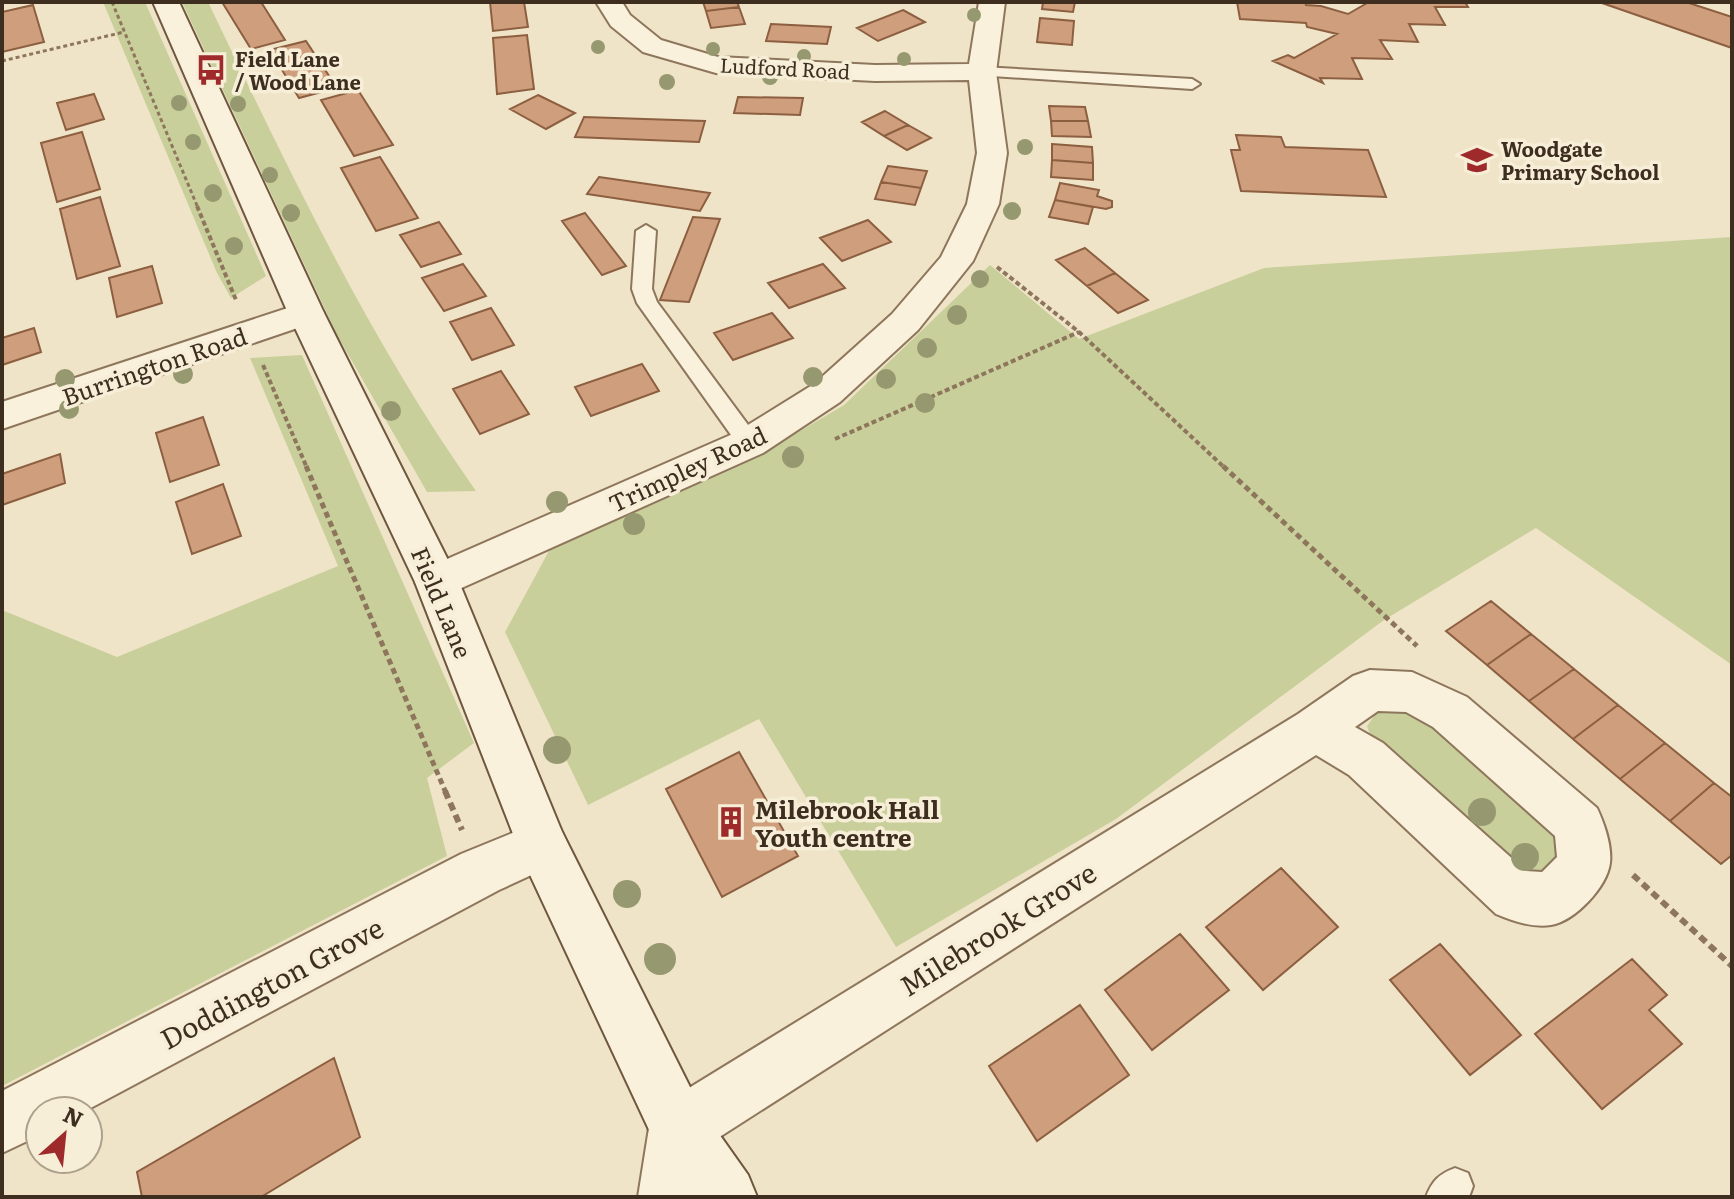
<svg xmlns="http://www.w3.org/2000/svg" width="1734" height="1199" viewBox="0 0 1734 1199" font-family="Literata,serif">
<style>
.green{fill:#c9cf9b}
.building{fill:#cf9f7d;stroke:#8d5f41;stroke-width:2}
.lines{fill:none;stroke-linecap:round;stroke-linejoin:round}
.lane-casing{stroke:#8d765c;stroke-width:4}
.street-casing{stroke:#8d765c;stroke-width:4}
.secondary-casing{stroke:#6f573f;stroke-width:4}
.path-far3{stroke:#8d765c;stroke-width:3;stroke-dasharray:4 3;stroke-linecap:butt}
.path-far2{stroke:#8d765c;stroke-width:4;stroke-dasharray:5 3;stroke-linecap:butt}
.path-far1{stroke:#8d765c;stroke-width:5;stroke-dasharray:6 4;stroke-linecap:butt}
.path{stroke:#8d765c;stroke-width:6;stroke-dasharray:8 5;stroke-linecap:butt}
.lane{fill:#faf1dc;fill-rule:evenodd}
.street{fill:#faf1dc;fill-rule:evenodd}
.secondary{fill:#faf1dc;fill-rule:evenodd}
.tree{fill:#96986f}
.labels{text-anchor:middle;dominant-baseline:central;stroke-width:7;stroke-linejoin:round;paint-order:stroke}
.far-poi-label{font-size:20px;font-weight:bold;fill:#3d2e20;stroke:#f7eed8;text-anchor:start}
.far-street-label{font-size:20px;fill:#3d2e20;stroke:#f7eed8}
.street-label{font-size:24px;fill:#3d2e20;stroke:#f7eed8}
.poi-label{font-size:24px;font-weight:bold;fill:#3d2e20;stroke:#f7eed8;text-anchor:start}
.near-street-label{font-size:28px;fill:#3d2e20;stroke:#f7eed8}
</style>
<rect width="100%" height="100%" fill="#f0e4c8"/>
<path class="green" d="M103 2H145L266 276 231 298 217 273Z
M182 2H208C289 170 368 338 476 491L427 492 337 335Z
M1732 237V665L1536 528 1384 620 1116 819 896 947 759 719 588 805 505 632 550 549 790 437 844 405 990 265 1079 339 1264 268Z
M302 355 474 743 427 778 447 856 2 1086V610L117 657 338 566 250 358Z
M1390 706 1417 708 1569 845 1550 870 1525 872 1372 740 1367 726 1377 712Z"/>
<path class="building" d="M222 2H261L285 40 251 49Z
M490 2H524L528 27 493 31Z
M703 2H737L739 7 706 11Z
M1043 2H1075L1073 12 1042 9Z
M1237 2H1305L1306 5 1321 6 1348 14 1369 2H1465L1468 7H1435L1445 25 1409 24 1418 42 1380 40 1392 59 1352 58 1362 79 1320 78 1323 83 1273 61 1288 55 1294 58 1337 34 1307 27 1306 23 1240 19Z
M1604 2H1686L1732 17V48L1602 3Z
M33 5 44 42 2 52V12Z
M739 7 745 24 711 28 706 11Z
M903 10 925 22 878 41 857 28Z
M1040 18 1074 21 1072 45 1037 42Z
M771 24 831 27 827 44 766 41Z
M527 35 534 89 497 94 493 38Z
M306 41 337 88 299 98 270 50Z
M358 90 393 145 354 156 321 100Z
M94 94 104 119 66 130 57 103Z
M538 95 575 113 546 129 510 109Z
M738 97 803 98 800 115 734 113Z
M1049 106 1085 107 1088 121H1051Z
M885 111 908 125 884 136 862 122Z
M584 117 705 121 699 142 575 137Z
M1051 121H1088L1091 137 1052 136Z
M908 125 931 138 907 150 884 136Z
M82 132 100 189 57 202 41 143Z
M1236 135 1281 137 1285 147 1368 150 1386 197 1241 191 1231 150H1240Z
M1052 144 1092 147 1093 163 1052 160Z
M380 157 418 218 376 231 341 168Z
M1052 160 1093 163V180L1051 177Z
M888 166 927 171 921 188 881 182Z
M599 177 710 193 700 211 587 194Z
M881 182 921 188 915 205 875 199Z
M1060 183 1099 190 1097 196 1112 201V207L1106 209 1055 200Z
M100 197 120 266 77 279 60 209Z
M1055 200 1093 207 1088 224 1049 217Z
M585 213 626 266 602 275 562 221Z
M693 217 720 219 689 302 660 300Z
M868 220 891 242 842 261 820 238Z
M439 222 461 254 421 267 400 235Z
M1085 248 1115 273 1087 286 1056 260Z
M463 264 486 296 444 311 422 278Z
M823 264 845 288 789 308 768 283Z
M152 266 162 303 117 317 109 278Z
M1115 273 1148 300 1118 313 1087 286Z
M491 308 514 345 472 360 450 322Z
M772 313 793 338 733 360 714 333Z
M34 328 41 352 2 365V338Z
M642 364 659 391 591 416 575 387Z
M501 371 529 414 480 434 453 389Z
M203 417 219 465 170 482 156 433Z
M60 454 65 483 2 505V474Z
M223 484 241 536 192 554 176 502Z
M1491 601 1531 634 1487 665 1446 631Z
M1531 634 1574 669 1529 701 1487 665Z
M1574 669 1618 705 1573 739 1529 701Z
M1618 705 1665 743 1620 779 1573 739Z
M1665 743 1714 783 1670 821 1620 779Z
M739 752 798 856 722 897 666 789Z
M1714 783 1732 797V855L1721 864 1670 821Z
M1281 868 1338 927 1263 990 1206 927Z
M1180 934 1229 990 1152 1050 1105 990Z
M1440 944 1521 1035 1470 1075 1390 980Z
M1632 959 1667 995 1649 1010 1682 1044 1602 1109 1535 1034Z
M1080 1005 1129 1075 1037 1141 989 1066Z
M334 1058 360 1137 261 1197H142L137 1172Z"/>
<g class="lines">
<defs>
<path id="lane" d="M982 67 1192 79 1200 84 1192 89 976 75 974 72Z
M646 225 656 231 652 289 657 302 757 437 761 443 757 449 749 451 741 449 637 303 632 289 636 231Z
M1455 1168 1468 1173 1473 1186 1469 1197H1426C1432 1181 1439 1174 1455 1168Z"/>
<path id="street" d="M596 2H622L630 15 661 40 718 57 875 65 969 64 979 2H1005L996 72 1007 153 999 204 973 261 918 330 840 402 763 453 437 599 422 594 415 582 422 570 735 433 814 384 892 314 941 257 967 204 977 153 969 80 875 81 716 73 643 52 611 26Z
M306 302 318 305 324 313 318 321 2 429V402Z
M1370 670 1412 672 1467 697 1597 808C1604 823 1612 846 1610 863 1607 887 1575 921 1551 925 1534 928 1512 921 1496 914L1349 775 1316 755 707 1145 700 1197H638L649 1128 658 1107 1298 714 1353 676ZM1378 711 1406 712 1433 727 1555 836 1557 857 1542 872 1526 871 1383 743 1355 727Z
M542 821 560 828 568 845 560 862 499 890 85 1111H40V1135L2 1153V1091L461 854Z"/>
<path id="secondary" d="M153 2H179L324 313 459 582 562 832 700 1107 748 1175 757 1197H689L658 1149 524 862 415 582 288 313Z"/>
</defs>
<use href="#lane" class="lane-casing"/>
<use href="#street" class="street-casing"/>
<use href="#secondary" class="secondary-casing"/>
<path class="path-far3" d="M112 2 198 208
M2 61 124 32"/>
<path class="path-far2" d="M197 206 236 300
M997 267 1079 332 1225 468
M263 365 307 468
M835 439 1079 332"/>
<path class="path-far1" d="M306 466 446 793
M1223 466 1417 646"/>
<path class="path" d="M445 791 462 830
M1633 875 1732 966"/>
<use href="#lane" class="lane"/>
<use href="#street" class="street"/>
<use href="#secondary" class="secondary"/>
</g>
<g class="tree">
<circle cx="974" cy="15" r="7"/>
<circle cx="598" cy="47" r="7"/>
<circle cx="713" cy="49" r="7"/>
<circle cx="804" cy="56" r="7"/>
<circle cx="904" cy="59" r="7"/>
<circle cx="770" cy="77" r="8"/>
<circle cx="667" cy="82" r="8"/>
<circle cx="179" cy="103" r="8"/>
<circle cx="238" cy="104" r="8"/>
<circle cx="193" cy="142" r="8"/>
<circle cx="1025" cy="147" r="8"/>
<circle cx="270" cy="175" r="8"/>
<circle cx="213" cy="193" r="9"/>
<circle cx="1012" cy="211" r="9"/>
<circle cx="291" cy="213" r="9"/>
<circle cx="234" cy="246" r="9"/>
<circle cx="980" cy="279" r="9"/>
<circle cx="957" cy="315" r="10"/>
<circle cx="927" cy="348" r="10"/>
<circle cx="183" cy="374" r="10"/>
<circle cx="813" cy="377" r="10"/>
<circle cx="65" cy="379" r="10"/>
<circle cx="886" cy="379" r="10"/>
<circle cx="925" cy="403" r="10"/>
<circle cx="69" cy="409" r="10"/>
<circle cx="391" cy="411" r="10"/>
<circle cx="793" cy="457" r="11"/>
<circle cx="557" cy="502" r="11"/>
<circle cx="634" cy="524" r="11"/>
<circle cx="557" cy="750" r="14"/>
<circle cx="1482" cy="812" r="14"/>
<circle cx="1525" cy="857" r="14"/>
<circle cx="627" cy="894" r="14"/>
<circle cx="660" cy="959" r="16"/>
</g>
<defs>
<symbol id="bus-bare" viewBox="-9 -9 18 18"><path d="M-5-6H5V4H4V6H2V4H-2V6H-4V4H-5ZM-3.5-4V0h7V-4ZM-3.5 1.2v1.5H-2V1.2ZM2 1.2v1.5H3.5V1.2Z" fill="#9e2a2b" stroke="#f7eed8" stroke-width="2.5" paint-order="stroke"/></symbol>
<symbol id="school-bare" viewBox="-9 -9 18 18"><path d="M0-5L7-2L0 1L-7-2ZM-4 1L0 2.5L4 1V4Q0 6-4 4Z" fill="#9e2a2b" stroke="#f7eed8" stroke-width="2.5" paint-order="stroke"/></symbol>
<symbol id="building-bare" viewBox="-9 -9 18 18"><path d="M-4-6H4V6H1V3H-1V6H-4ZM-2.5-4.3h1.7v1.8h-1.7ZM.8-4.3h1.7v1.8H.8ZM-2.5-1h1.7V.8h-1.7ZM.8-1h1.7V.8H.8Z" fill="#9e2a2b" stroke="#f7eed8" stroke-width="2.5" paint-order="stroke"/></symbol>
</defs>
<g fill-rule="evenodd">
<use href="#bus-bare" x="189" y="48" width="44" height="44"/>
<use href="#school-bare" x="1455" y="138" width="44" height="44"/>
<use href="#building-bare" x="709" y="800" width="44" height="44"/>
</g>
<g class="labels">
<g class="far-poi-label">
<text x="235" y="58">Field Lane<tspan x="235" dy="23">/ Wood Lane</tspan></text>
<text x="1501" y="148">Woodgate<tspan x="1501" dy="23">Primary School</tspan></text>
</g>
<g class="far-street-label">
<text transform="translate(785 67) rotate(3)">Ludford Road</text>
</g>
<g class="street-label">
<text transform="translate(154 365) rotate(-19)">Burrington Road</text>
<text transform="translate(687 468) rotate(-25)">Trimpley Road</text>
<text transform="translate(443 602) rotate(67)">Field Lane</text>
</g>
<g class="poi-label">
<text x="755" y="808">Milebrook Hall<tspan x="755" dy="28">Youth centre</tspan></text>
</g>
<g class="near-street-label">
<text transform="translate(997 928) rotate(-32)">Milebrook Grove</text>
<text transform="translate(271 982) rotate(-28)">Doddington Grove</text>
</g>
</g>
<rect width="1734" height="1199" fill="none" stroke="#3d2e20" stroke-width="8"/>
<g transform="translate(64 1135) rotate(27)"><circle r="38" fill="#f7eed8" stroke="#ada18e" stroke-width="2"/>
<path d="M0-6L14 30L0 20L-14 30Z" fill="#9e2a2b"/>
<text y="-12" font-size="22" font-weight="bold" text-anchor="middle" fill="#3d2e20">N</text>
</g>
</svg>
